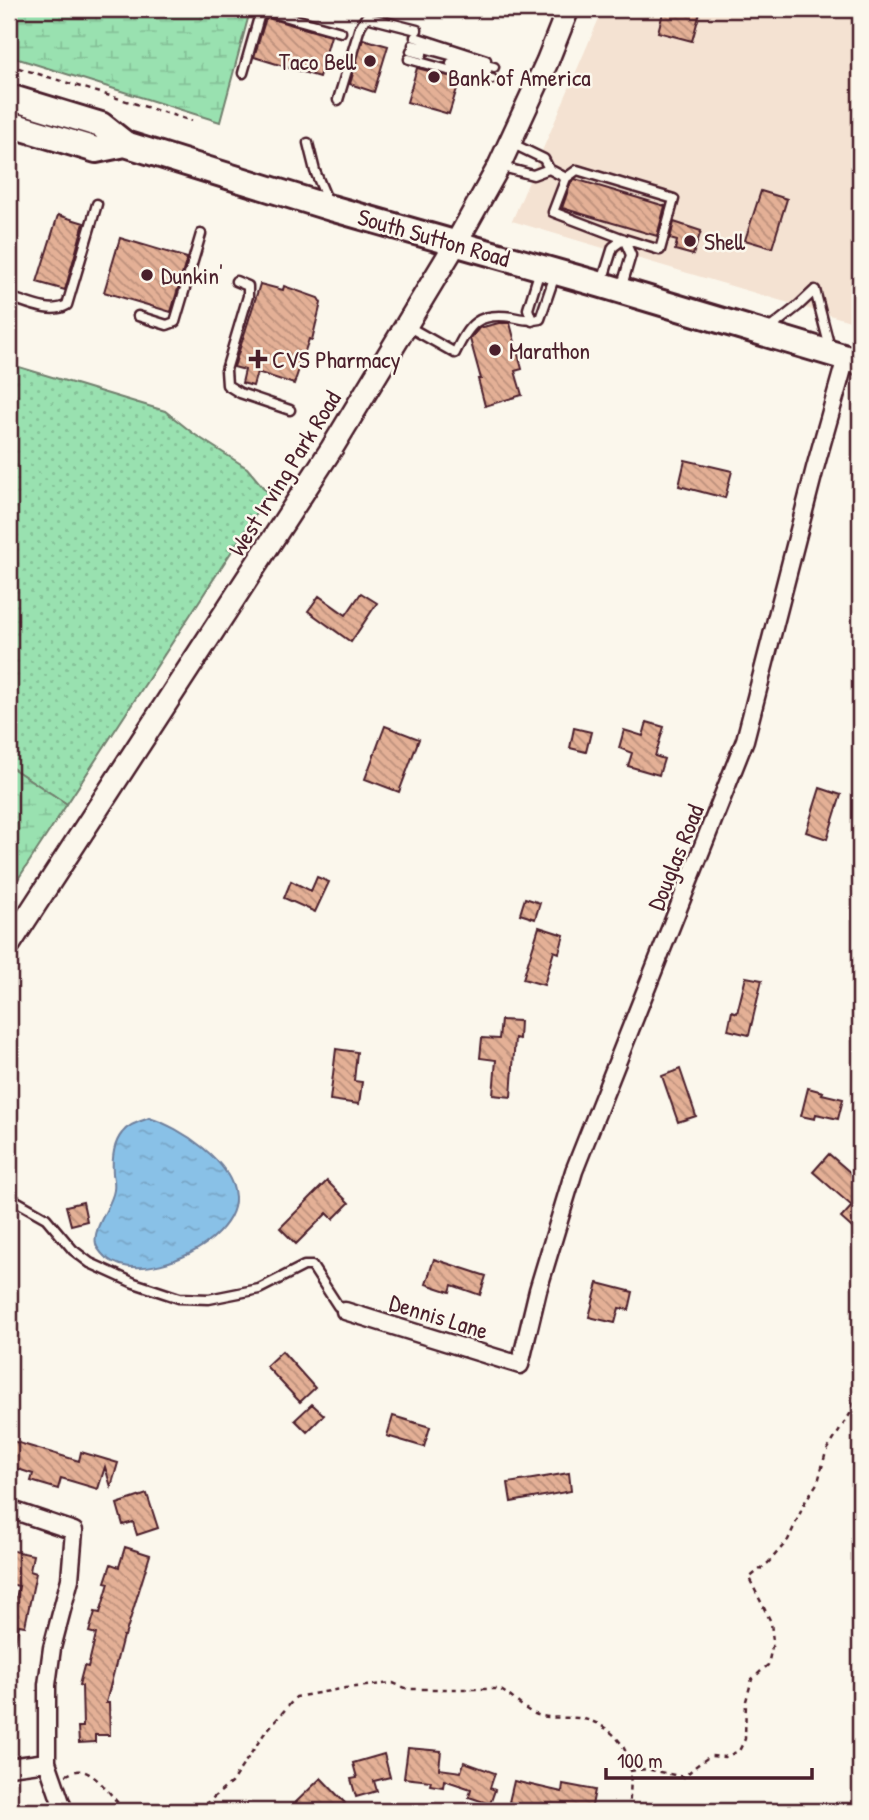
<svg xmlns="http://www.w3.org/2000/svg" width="869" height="1820" viewBox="0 0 869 1820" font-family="'Patrick Hand',sans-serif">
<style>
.built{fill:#f4e2d2}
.grass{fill:url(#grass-dots);stroke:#72806e;stroke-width:2}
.wetland{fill:url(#wetland-marsh);stroke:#72806e;stroke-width:2}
.water{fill:url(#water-ripples);stroke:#70809c;stroke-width:2}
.building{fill:url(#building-back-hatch);stroke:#4a1f2b;stroke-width:2}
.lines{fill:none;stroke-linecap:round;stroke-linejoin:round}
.lane-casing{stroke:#4a1f2b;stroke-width:13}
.street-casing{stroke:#4a1f2b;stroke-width:21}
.secondary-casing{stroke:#4a1f2b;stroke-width:26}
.primary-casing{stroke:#4a1f2b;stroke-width:30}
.path{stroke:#4a1f2b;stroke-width:2.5;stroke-dasharray:5 5;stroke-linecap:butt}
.lane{stroke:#fbf7ec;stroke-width:8}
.street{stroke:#fbf7ec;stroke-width:16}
.secondary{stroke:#fbf7ec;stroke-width:21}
.primary{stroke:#fbf7ec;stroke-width:24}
.poi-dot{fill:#4a1f2b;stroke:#fbf7ec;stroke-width:2.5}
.labels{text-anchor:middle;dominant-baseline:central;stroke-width:5;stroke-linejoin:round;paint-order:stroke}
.poi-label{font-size:24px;fill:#4a1f2b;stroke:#fbf7ec;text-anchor:start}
.street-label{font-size:24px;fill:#4a1f2b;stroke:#fbf7ec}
</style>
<defs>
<pattern id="grass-dots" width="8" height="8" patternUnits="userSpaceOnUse" patternTransform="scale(1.75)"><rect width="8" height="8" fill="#99e1b0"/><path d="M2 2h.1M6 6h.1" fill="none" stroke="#85c198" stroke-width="1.8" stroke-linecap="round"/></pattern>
<pattern id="wetland-marsh" width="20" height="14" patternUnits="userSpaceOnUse" patternTransform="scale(1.75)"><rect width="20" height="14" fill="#99e1b0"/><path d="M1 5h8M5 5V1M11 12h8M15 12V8" fill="none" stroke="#85c198"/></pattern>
<pattern id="water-ripples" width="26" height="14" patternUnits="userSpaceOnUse" patternTransform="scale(1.75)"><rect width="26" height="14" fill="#89c1e7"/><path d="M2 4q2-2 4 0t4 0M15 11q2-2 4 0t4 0" fill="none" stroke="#78a5c6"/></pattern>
<pattern id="building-back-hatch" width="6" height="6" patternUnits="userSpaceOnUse" patternTransform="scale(1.75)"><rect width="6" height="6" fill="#e4b096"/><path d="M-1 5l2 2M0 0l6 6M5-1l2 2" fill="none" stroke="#bb8f7b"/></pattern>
</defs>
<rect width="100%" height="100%" fill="#fbf7ec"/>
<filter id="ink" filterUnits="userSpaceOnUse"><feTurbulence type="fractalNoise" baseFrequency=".0143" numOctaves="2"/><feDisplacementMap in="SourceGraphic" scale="14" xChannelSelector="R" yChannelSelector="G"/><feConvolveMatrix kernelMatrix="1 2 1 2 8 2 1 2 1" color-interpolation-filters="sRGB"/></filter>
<g filter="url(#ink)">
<path class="built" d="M603 9H860V324L512 221Z"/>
<path class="grass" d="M9 364 165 411 194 434 247 468 269 494 67 804 9 766Z"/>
<path class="wetland" d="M9 9H253L250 11 220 122 9 56Z
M9 766 67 804 9 893Z"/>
<path class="water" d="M149 1118C180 1127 233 1162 235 1197 236 1214 224 1228 213 1238 188 1260 134 1280 105 1257 102 1254 97 1249 96 1244 92 1228 112 1206 114 1190 115 1184 114 1179 113 1174 112 1161 113 1144 122 1133 129 1124 139 1122 149 1118Z"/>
<path class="building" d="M664 9H701L692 41 658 32Z
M268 18 331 36 319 77 254 57 265 21Z
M363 39 388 46 374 92 350 84Z
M417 68 460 79 449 114 407 102Z
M575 179 665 206 657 236 562 208 571 182Z
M761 191 787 199 772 248 745 240Z
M58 215 84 223 65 290 37 282Z
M674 222 701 231 693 255 675 250 677 241 670 239Z
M120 238 187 258 171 312 104 292Z
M260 284 283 290 284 286 318 298 321 303 312 340 309 339 294 384 257 372 253 386 242 383 245 370 234 367Z
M499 323H510L522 369 515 371 522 395 485 406 478 379H481L470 339 479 328Z
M685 460 732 471 725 498 679 486Z
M361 593 377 603 351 642 308 611 319 596 346 615Z
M647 722 664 727 655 756 664 759 659 775 628 766 632 753 619 748 624 730 643 736Z
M385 726 419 739 399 792 365 779Z
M574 728 591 732 586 752 570 748Z
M820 788 841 795 827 839 806 832Z
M317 877 329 882 315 912 284 898 291 881 311 891Z
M525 898 540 903 535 919 520 914Z
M539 927 564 935 559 953 554 951 544 985 523 979Z
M746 977 762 980 749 1035 728 1030 732 1011 737 1013Z
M501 1020 520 1021 519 1039 515 1038 511 1097 493 1095 496 1060 480 1058 482 1038 499 1039Z
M336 1049 357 1052 354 1081 362 1082 359 1104 330 1100Z
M680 1069 696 1116 678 1122 662 1076Z
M808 1088 823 1092 822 1094 843 1099 838 1119 816 1114 815 1119 801 1116Z
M829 1154 860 1181V1235L841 1218 852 1206 813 1172Z
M327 1181 349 1203 333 1219 327 1213 296 1244 280 1228Z
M83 1202 87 1221 71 1225 66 1206Z
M434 1259 486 1276 480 1295 452 1285 450 1292 426 1284Z
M598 1283 633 1292 629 1310 619 1308 615 1323 589 1317Z
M282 1351 315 1388 300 1402 266 1366Z
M312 1404 324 1415 307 1432 295 1420Z
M393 1416 430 1427 424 1447 387 1436Z
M9 1440 79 1461 81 1452 118 1463 111 1487 105 1467 98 1489 61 1478 58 1489 31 1481 33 1474 9 1466Z
M569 1473 571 1491 511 1502 508 1483Z
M147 1494 158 1528 137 1535 133 1522 123 1525 117 1504Z
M125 1547 150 1555 125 1636H123L106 1703H109L110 1735H95V1742L79 1743 78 1727H83L82 1686 79 1685 84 1666 88 1667 96 1634 89 1632 95 1612 100 1613 109 1583 105 1582 111 1564 119 1567Z
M9 1550 33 1555 30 1571 36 1573 25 1626 19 1625 13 1650H9V1608L13 1610 19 1586 9 1584Z
M408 1748 441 1751 439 1769 461 1772 464 1762 495 1773 490 1788 495 1790 490 1804 469 1797 471 1789 444 1780 443 1787 430 1785 431 1781 404 1778Z
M384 1754 390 1777 374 1781 377 1791 356 1797 351 1779 357 1778 353 1763Z
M321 1778 345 1803 336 1811H299L293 1805Z
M514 1781 562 1792 563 1784 595 1790 591 1811H563L541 1807 540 1811H526L527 1807 509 1802Z"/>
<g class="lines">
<defs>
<path id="lane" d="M415 37 486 60
M413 45 494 67
M411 51 422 54
M409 59 448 70 492 79
M451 63 487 71
M243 73 259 17 266 11 341 32
M338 100 360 27 366 17 417 30
M308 143 315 171 328 202
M511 143 544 159 549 169 566 178 553 212 624 239 660 250 674 199 577 170 566 178
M499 166 533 175 549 169
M236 281 248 286V296L226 370 227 385 240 393 290 410
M602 282 613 247 624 239
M621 289 631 255 624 239
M9 297C26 302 51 315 67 305L97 204
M138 316 167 325 175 322 201 234
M532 321 528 309 540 270
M409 327 455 353C469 324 478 312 512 317 522 319 530 321 540 319L555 275
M769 329 798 306 815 290 830 348
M9 1197 46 1218 73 1250 90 1263 134 1283 179 1298 209 1299 259 1289 304 1266H312L338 1306 345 1311"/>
<path id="street" d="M345 1311 520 1365 538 1290 574 1171 745 740 815 468 846 358
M9 1509 74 1531 70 1579 52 1648 47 1685V1762L64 1811
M9 1767 47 1762"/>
<path id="secondary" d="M9 945 332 448 456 243 499 166 547 62 568 9"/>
<path id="primary" d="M9 97 101 125 125 144
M9 124 96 150 125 144 331 208 602 285 860 362"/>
</defs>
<use href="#lane" class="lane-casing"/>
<use href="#street" class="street-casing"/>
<use href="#secondary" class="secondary-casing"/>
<use href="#primary" class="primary-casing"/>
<path class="path" d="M9 65 192 121
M630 1771 646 1769 684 1777 696 1766 710 1756 725 1757 739 1751 745 1739 746 1701 752 1679 768 1665 773 1642 771 1622 749 1578 768 1563 788 1540 806 1500 818 1482 826 1452 850 1414 860 1382
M66 1775C70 1774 73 1771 77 1771 94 1768 114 1800 125 1811
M197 1811 231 1783 264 1734 296 1697 346 1688 393 1683 408 1689H499C511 1695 524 1710 535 1714 548 1719 564 1717 578 1718 602 1721 624 1738 629 1762 632 1778 630 1795 629 1811"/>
<use href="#lane" class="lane"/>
<use href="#street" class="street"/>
<use href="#secondary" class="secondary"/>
<use href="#primary" class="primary"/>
</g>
</g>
<g class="poi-dot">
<circle cx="370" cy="61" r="7"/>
<circle cx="434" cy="77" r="7"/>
<circle cx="690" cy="241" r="7"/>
<circle cx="147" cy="275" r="7"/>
<circle cx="495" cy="350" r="7"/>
<path d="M254.5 348.5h7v7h7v7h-7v7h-7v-7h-7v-7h7z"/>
</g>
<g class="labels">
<g class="poi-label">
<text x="356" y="61" text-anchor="end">Taco Bell</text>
<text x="448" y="77">Bank of America</text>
<text x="704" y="241">Shell</text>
<text x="161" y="275">Dunkin'</text>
<text x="509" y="350">Marathon</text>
<text x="272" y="359">CVS Pharmacy</text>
</g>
<g class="street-label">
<text transform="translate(434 237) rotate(16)">South Sutton Road</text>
<text transform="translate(284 473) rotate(-58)">West Irving Park Road</text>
<text transform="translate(675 857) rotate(-68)">Douglas Road</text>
<text transform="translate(439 1316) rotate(17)">Dennis Lane</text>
</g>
</g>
<rect width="869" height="1820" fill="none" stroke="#fbf7ec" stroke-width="35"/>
<rect x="18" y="18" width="834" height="1785" fill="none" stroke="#4a1f2b" stroke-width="2.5" filter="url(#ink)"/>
<path d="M606 1768v10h206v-10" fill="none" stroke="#4a1f2b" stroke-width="3.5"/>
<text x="617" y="1768" font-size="21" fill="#4a1f2b" stroke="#fbf7ec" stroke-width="5" paint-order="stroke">100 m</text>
</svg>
